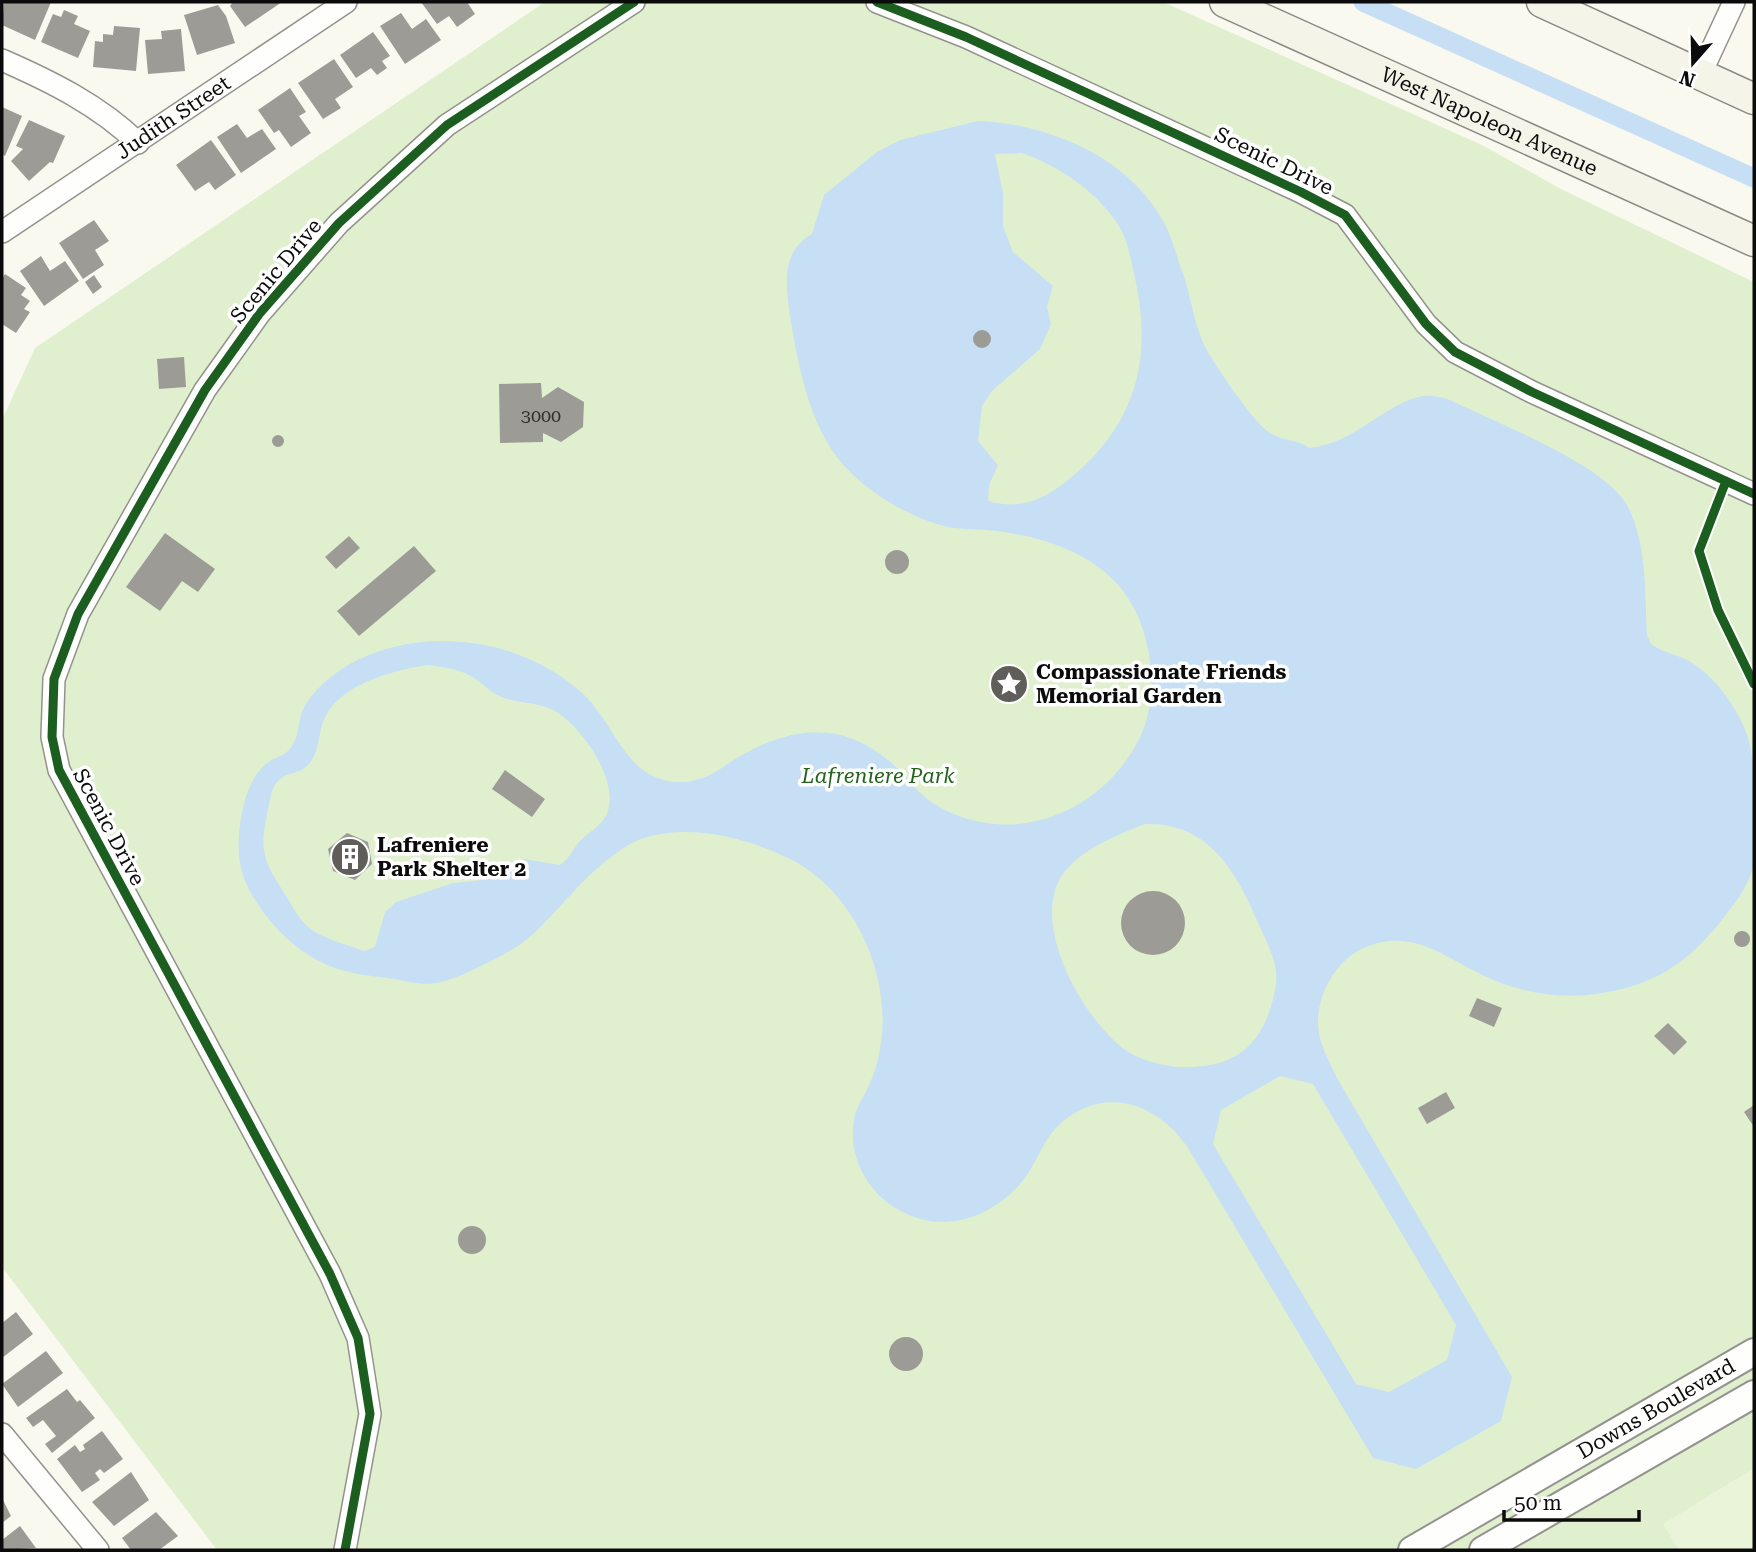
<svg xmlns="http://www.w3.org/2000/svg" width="1756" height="1552" viewBox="0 0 1756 1552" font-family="'Roboto Serif',serif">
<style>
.green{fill:#e0f0cf}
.pitch{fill:#eaf4d8}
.water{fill:#c6dff4;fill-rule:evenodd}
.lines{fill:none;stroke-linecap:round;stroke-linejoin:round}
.canal{stroke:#c6dff4;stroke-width:19}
.building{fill:#9c9b95}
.minor-casing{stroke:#93928e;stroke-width:24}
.tertiary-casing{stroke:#93928e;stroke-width:30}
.secondary-casing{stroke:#898984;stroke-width:33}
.minor{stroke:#fefefd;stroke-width:21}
.tertiary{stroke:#fefefd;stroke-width:26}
.secondary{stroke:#f4f4e8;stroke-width:30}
.cycleway-casing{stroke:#fff;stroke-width:13}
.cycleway{stroke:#1b5e20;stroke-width:9}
.labels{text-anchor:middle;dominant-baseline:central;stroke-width:7;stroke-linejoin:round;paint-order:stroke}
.number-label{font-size:18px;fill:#2f2f2e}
.street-label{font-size:21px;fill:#0b0b0b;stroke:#fff}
.poi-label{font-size:21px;font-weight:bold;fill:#0b0b0b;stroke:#fff;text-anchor:start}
.park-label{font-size:21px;font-style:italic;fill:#23631c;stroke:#fff}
</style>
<rect width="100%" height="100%" fill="#faf9ef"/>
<path class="green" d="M545 2H1163L1482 145 1563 190 1754 282V1550H217L2 1267V420L35 348Z"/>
<path class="pitch" d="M1754 1468V1550H1679L1663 1524Z"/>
<path class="water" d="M978 121C1047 123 1129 157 1163 221 1172 236 1176 255 1182 271 1193 301 1194 331 1211 357 1222 375 1254 423 1270 433 1282 441 1298 439 1309 448 1355 444 1386 402 1423 396 1432 395 1441 397 1450 400 1494 422 1608 465 1628 507 1647 544 1645 595 1647 635L1651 644C1663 653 1677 654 1689 661 1705 670 1720 686 1730 702 1754 737 1754 762 1754 803 1754 821 1756 842 1754 861 1751 881 1740 897 1728 912 1689 964 1653 988 1587 995 1554 998 1520 992 1489 978 1447 960 1415 927 1366 947 1335 959 1313 1000 1319 1034 1322 1049 1330 1063 1337 1078L1512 1377 1501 1421 1416 1469 1373 1458 1188 1148C1159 1104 1105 1084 1061 1123 1044 1138 1038 1160 1025 1178 997 1214 950 1234 907 1214 871 1199 847 1159 854 1120 857 1104 861 1103 867 1089 875 1074 879 1058 881 1042 891 973 853 890 790 859 748 838 690 823 644 838 628 843 615 854 602 864 576 886 557 912 532 935 515 950 495 959 475 969 460 976 444 983 428 984 417 984 406 981 395 979 356 974 334 973 301 950 273 930 242 891 239 856 237 829 244 780 267 763 279 754 285 758 293 744 299 735 298 722 302 712 310 693 330 676 348 665 420 624 520 637 581 692 607 715 618 751 643 770 668 788 696 785 720 769 774 732 831 713 888 760 905 773 917 794 936 805 1009 848 1096 816 1136 745 1153 716 1154 681 1148 649 1134 573 1074 543 1004 532 988 529 971 530 954 528 919 522 878 499 852 474 812 436 800 375 791 322 786 288 779 253 812 234L824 195 877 152 900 140ZM1022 153C1058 166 1092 188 1115 220 1127 236 1130 256 1134 274 1153 355 1138 420 1074 475 1047 498 1023 511 988 501L989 485 998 465 978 441 982 406 992 391 1040 349 1051 324 1047 307 1053 286 1013 252 1003 226V194L995 154ZM427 665C445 667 462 669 477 680 485 685 490 692 499 696 517 704 537 701 555 711 583 727 625 788 604 819 598 828 587 833 580 841 572 850 570 858 560 865L524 859 506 864 483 880 453 883 396 902 385 912 375 947 364 951C346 944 319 938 306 925 297 916 291 904 285 894 263 861 259 850 268 810 270 800 271 787 279 780 287 772 300 774 307 766 319 755 318 736 323 722 337 684 392 671 427 665ZM1145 824C1212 822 1238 876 1261 929 1270 950 1280 967 1275 990 1264 1045 1236 1069 1180 1067 1162 1066 1139 1060 1124 1049 1083 1018 1031 927 1061 877 1078 850 1117 835 1145 824ZM1280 1076 1313 1084 1456 1325 1447 1360 1389 1392 1356 1384 1213 1144 1221 1110Z"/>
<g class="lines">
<path class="canal" d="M1363 2 1754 178"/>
</g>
<path class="building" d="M4 2H51L35 40 2 25Z
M233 2H282L245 27 230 6Z
M421 2H467L475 14 457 27 449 16 437 24Z
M218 5 226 16 235 43 197 55 184 15Z
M64 10 78 16 74 24 90 31 78 58 41 42 53 14 61 17Z
M401 13 412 29 426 19 441 40 405 64 380 26Z
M114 26 140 28 136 71 93 67 95 41 103 42V34L113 35Z
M181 29 185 71 148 74 145 40 162 39 161 31Z
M373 32 390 56 382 61 387 68 377 75 371 68 356 78 340 55Z
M334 59 353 87 335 99 341 108 323 119 298 83Z
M290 88 306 112 299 116 311 133 291 147 279 130 274 133 258 110Z
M2 107 22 116 5 156 2 154Z
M29 120 65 136 53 163 50 162 29 181 11 161 23 149 16 146Z
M237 124 247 138 262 129 276 149 241 173 217 137Z
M211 140 236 175 215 190 209 182 195 191 176 165Z
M94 220 109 241 95 250 104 265 83 279 59 243Z
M41 256 50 271 65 261 79 281 44 306 20 271Z
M5 274 26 288 21 295 30 301 24 309 30 312 16 333 2 324V279Z
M94 275 102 287 93 294 85 282Z
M973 339a9 9 0 1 1 18 0a9 9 0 1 1-18 0Z
M184 357 186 387 159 389 157 359Z
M541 383 542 398 558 387 584 402 583 427 561 442 543 433V442L500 443 499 384Z
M272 441a6 6 0 1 1 12 0a6 6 0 1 1-12 0Z
M165 533 215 569 198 592 182 581 160 611 126 587Z
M349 536 360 548 336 569 325 557Z
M414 546 436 571 359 636 337 611Z
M885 562a12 12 0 1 1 24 0a12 12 0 1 1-24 0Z
M505 770 545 799 532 817 492 789Z
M347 833 368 842 372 864 355 880 333 871 328 849Z
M1121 923a32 32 0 1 1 64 0a32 32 0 1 1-64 0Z
M1734 939a8 8 0 1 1 16 0a8 8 0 1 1-16 0Z
M1477 998 1502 1008 1494 1027 1469 1016Z
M1668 1023 1687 1042 1674 1055 1654 1036Z
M1446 1092 1455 1108 1427 1124 1418 1108Z
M1754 1105V1127L1744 1112Z
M458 1240a14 14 0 1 1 28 0a14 14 0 1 1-28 0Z
M16 1312 33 1334 2 1358V1323Z
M889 1354a17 17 0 1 1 34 0a17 17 0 1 1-34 0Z
M46 1351 63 1373 18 1407 2 1384Z
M67 1389 77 1402 80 1400 95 1418 52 1453 45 1444 56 1436 43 1420 33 1427 26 1418Z
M102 1431 123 1459 104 1473 100 1469 95 1473 100 1480 82 1492 57 1459 75 1445 80 1452 85 1449 83 1445Z
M131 1472 149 1500 114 1526 92 1502Z
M2 1498 11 1516 2 1523Z
M156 1512 178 1536 159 1550H131L122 1538Z
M20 1526 36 1548 2 1550V1540Z"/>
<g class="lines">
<defs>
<g id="minor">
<path d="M877 2 966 37 1301 192 1345 215 1426 324 1455 352 1532 392 1754 494"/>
<path d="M2 60C50 81 99 105 138 143"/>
<path d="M1700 75 1734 2"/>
<path id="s1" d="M2 232 346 2"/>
<path d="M2 1434 98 1550"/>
<path d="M345 1550 370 1414 358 1338 330 1274 59 770 52 737 54 679 78 614 205 390 260 313 339 223 447 125 634 2"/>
</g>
<g id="tertiary">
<path id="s2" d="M1412 1550 1754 1352"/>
<path d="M1483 1550 1754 1394"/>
</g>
<g id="secondary">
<path id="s3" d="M1225 2 1754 241"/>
<path d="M1542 2 1754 99"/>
</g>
</defs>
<use href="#minor" class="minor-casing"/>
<use href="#tertiary" class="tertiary-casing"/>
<use href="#secondary" class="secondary-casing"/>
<use href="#minor" class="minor"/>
<use href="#tertiary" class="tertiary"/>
<use href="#secondary" class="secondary"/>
<defs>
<path id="cycleway" d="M877 2 966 37 1301 192 1345 215 1426 324 1455 352 1532 392 1754 494
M1726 481 1699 551 1718 610 1754 684
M345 1550 370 1414 358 1338 330 1274 59 770 52 737 54 679 78 614 205 390 260 313 339 223 447 125 634 2"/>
</defs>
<use href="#cycleway" class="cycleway-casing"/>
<use href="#cycleway" class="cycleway"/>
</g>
<defs>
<symbol id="sight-disc" viewBox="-11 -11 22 22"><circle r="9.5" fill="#5f5e5b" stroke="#fff"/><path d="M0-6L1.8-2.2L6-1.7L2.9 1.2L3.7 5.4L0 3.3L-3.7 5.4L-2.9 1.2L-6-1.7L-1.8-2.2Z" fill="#fff"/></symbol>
<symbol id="building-disc" viewBox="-11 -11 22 22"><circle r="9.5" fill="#5f5e5b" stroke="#fff"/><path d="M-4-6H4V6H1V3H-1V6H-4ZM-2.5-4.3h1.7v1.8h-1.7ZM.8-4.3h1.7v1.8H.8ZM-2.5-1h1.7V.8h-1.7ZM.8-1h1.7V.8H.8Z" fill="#fff"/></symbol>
</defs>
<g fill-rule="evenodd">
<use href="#sight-disc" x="987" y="662" width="44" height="44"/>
<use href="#building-disc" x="328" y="835" width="44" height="44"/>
</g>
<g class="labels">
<g class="number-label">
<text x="541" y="415">3000</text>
</g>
<g class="street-label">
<text stroke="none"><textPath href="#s1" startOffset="206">Judith Street</textPath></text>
<text stroke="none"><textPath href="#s3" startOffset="290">West Napoleon Avenue</textPath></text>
<text transform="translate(1274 161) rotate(26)">Scenic Drive</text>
<text transform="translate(276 271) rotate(-50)">Scenic Drive</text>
<text transform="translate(109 827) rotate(62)">Scenic Drive</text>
<text stroke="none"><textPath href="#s2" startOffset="282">Downs Boulevard</textPath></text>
</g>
<g class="poi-label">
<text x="1036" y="672">Compassionate Friends<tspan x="1036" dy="24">Memorial Garden</tspan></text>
<text x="377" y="845">Lafreniere<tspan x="377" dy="24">Park Shelter 2</tspan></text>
</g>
<g class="park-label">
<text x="878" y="776">Lafreniere Park</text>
</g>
</g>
<rect width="1756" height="1552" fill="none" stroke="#0b0b0b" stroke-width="7"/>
<g transform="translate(1693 63) rotate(200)" stroke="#ffffff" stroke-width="5" paint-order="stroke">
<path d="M0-5L12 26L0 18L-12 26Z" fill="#0b0b0b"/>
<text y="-10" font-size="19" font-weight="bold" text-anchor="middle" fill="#0b0b0b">N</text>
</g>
<path d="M1504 1510v10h135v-10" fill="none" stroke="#0b0b0b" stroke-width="3.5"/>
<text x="1514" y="1510" font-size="21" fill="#0b0b0b" stroke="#ffffff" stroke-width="5" paint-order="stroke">50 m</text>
</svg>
